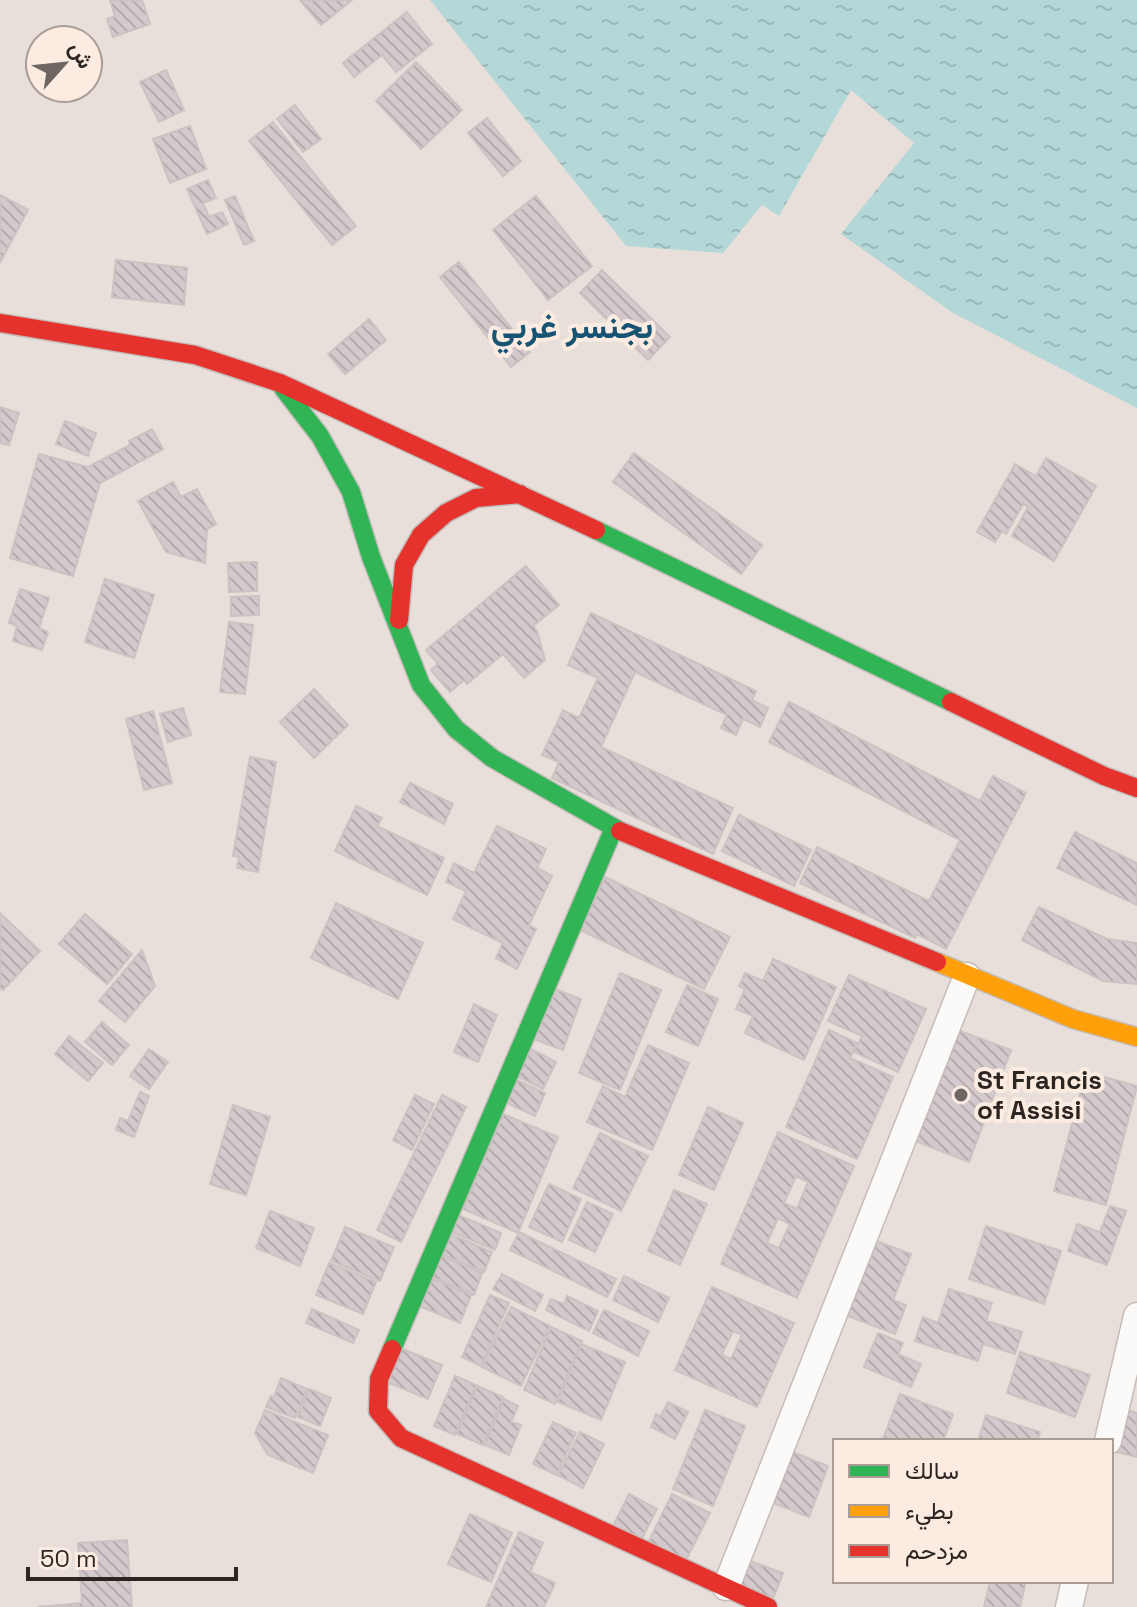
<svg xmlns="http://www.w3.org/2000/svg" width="1137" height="1607" viewBox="0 0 1137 1607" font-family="'Space Grotesk',Vazirmatn,sans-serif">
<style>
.water{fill:url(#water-ripples)}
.building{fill:url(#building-back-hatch);stroke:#cac3c2;stroke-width:2;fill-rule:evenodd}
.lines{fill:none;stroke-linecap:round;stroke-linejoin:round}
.street-casing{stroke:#c4bcb8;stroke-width:29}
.fast-casing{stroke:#c4bcb8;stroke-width:21}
.slow-casing{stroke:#c4bcb8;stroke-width:21}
.jam-casing{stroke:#c4bcb8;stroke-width:21}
.street{stroke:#fcfaf9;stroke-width:26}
.fast{stroke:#30b455;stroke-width:18}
.slow{stroke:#ff9f0a;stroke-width:18}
.jam{stroke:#e5322d;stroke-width:18}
.poi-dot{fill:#6e6662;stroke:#fcebe1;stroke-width:3}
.labels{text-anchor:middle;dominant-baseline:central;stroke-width:8;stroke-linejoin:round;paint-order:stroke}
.poi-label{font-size:26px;font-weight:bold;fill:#2c2522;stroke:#fcebe1;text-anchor:start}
.district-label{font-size:34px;font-weight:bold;fill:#175474;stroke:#fcebe1}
</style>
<defs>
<pattern id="water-ripples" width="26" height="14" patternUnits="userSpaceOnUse" patternTransform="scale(2)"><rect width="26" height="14" fill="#b4d7d7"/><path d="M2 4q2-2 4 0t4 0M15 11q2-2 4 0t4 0" fill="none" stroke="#9bb8b8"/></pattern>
<pattern id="building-back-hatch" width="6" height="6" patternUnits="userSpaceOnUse" patternTransform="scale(2)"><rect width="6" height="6" fill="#d4c9cc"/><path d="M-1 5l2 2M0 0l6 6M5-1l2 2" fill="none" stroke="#b6acaf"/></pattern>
</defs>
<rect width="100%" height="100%" fill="#e9dfda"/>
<path class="water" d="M430 0H1137V408L953 313 841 234 914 143 851 90 779 216 762 205 723 253 626 246Z"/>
<path class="building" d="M110 0H142L150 24 113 37 107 19 115 16Z
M300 0H352L321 25Z
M407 12 432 44 396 72 382 55 354 77 343 63Z
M416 62 462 110 421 149 376 101Z
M166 70 184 110 159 122 140 82Z
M295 105 321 139 303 152 277 119Z
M487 118 521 161 503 176 468 133Z
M273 122 356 226 332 245 249 141Z
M190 126 206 169 170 183 153 139Z
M208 180 216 198 203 203 209 217 222 212 228 224 207 234 187 189Z
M0 195 28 210 0 263Z
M235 196 254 241 244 245 225 200Z
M536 196 592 266 548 300 493 230Z
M116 260 187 268 184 305 112 297Z
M459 262 530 352 511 367 440 277Z
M602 270 670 337 648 360 580 293Z
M369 319 386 340 345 374 328 354Z
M0 407 19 413 9 445 0 443Z
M65 421 96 433 88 456 56 444Z
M152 429 163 449 100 483 73 576 10 558 39 454 88 467 130 445 129 441Z
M634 453 762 545 741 574 613 482Z
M1046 458 1096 486 1054 561 1012 536 1028 507 1023 504 1006 534 1002 531 995 542 977 532 1015 464 1036 476Z
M173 482 181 497 197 489 216 524 207 529 205 563 166 552 138 501Z
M257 562V591L229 592 228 563Z
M526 566 559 605 533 626 537 631 545 660 524 678 503 654 467 684 464 680 450 692 431 670 438 664 426 650Z
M105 579 154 595 134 658 85 642Z
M20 589 49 598 39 628 48 632 42 650 13 641 17 626 9 623Z
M259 596V615L231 616V597Z
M591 613 756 691 752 700 768 708 760 727 743 719 736 735 721 728 727 715 635 672 601 747 733 808 713 854 552 778 559 762 542 755 563 710 579 718 598 678 568 665Z
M229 622 253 625 245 694 220 692Z
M314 689 348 725 314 758 280 722Z
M789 702 980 801 993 776 1026 793 946 949 917 934 915 938 800 883 817 847 929 901 960 840 769 742Z
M183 708 191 735 168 742 160 714Z
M153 711 172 783 144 790 126 719Z
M250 757 276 762 258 872 237 868 239 857 233 856Z
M410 783 453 804 444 824 400 802Z
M356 806 382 818 377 826 444 858 427 895 335 851Z
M739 815 811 850 794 886 722 851Z
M497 826 546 849 537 868 552 876 529 925 536 929 517 969 496 958 503 943 453 919 466 891 446 882 454 863 474 873Z
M1075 832 1137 863V905L1057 868Z
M605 877 730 937 704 989 580 930Z
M336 903 423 943 398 999 311 958Z
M1039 907 1107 939 1137 943V984L1103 981 1022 940Z
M0 913 40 951 3 990 0 988Z
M85 914 132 954 107 984 59 944Z
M142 950 155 986 125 1022 99 1001Z
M773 959 836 987 804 1060 745 1033 753 1016 736 1009 745 989 739 986 745 973 763 981Z
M620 973 661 990 620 1090 579 1073Z
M849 975 926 1009 898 1072 854 1052 862 1036 828 1021Z
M687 985 718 999 698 1046 666 1032Z
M547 986 581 999 563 1050 528 1037Z
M474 1004 497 1015 478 1062 454 1052Z
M102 1022 129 1045 112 1065 85 1042Z
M952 1028 1011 1050 969 1162 910 1139Z
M829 1030 857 1043 850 1058 893 1077 857 1159 786 1127Z
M69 1036 103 1063 88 1081 55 1054Z
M523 1045 556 1062 543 1089 510 1073Z
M648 1045 689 1063 652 1150 587 1122 603 1086 625 1097Z
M149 1049 168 1062 149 1089 130 1076Z
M1086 1072 1137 1086 1106 1205 1054 1191Z
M510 1077 545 1093 535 1116 500 1100Z
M140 1092 149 1096 134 1137 116 1130 120 1118 128 1121Z
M415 1095 434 1104 412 1150 393 1140Z
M442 1095 466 1107 401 1242 377 1230Z
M233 1105 270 1117 246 1195 210 1184Z
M708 1107 743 1123 714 1190 679 1175Z
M503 1114 558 1137 518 1233 463 1209Z
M778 1132 854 1166 797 1298 721 1264ZM796 1176 808 1182 797 1209 784 1203ZM778 1218 790 1224 779 1248 767 1243Z
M600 1133 648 1156 621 1211 573 1188Z
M549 1184 581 1199 562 1242 529 1227Z
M674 1190 707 1204 680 1265 648 1251Z
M587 1202 613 1214 595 1252 569 1240Z
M1110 1206 1126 1211 1107 1265 1068 1251 1077 1224 1100 1232Z
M270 1211 314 1228 300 1266 256 1248Z
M449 1211 501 1233 495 1250 442 1228Z
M986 1226 1061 1251 1044 1304 969 1279Z
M345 1227 394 1247 380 1281 331 1261Z
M445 1232 492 1252 484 1272 436 1252Z
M519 1232 616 1279 607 1297 510 1250Z
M874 1240 911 1254 893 1300 906 1305 895 1334 845 1315Z
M436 1253 482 1273 474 1295 427 1275Z
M329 1263 376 1282 363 1314 316 1295Z
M502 1274 543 1295 535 1311 493 1289Z
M425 1276 471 1295 460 1323 414 1304Z
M624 1276 669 1298 658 1322 613 1300Z
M712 1287 794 1323 757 1407 675 1370ZM733 1331 742 1335 731 1359 722 1354Z
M949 1289 992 1303 986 1321 1022 1332 1015 1354 983 1344 978 1361 915 1341 923 1317 938 1323Z
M490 1295 509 1303 481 1366 462 1357Z
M567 1296 598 1311 589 1331 546 1310 551 1299 564 1304Z
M511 1307 550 1326 521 1386 482 1367Z
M312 1309 359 1330 353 1343 306 1323Z
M604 1310 649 1331 638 1356 593 1333Z
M551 1327 582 1341 555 1404 524 1390Z
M878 1333 903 1343 898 1354 921 1364 911 1387 864 1367Z
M581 1344 625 1362 601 1420 558 1402Z
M398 1347 442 1365 428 1399 384 1381Z
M1020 1352 1090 1375 1075 1417 1007 1393Z
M455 1376 476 1385 455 1435 434 1426Z
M281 1378 307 1389 295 1418 266 1407 271 1396 274 1397Z
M477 1386 503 1397 483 1445 457 1434Z
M309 1389 331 1398 320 1426 298 1417Z
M900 1394 953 1414 943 1441H887L883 1439Z
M504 1399 518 1406 511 1422 521 1425 509 1455 485 1445Z
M668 1402 688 1412 675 1439 651 1427 656 1414 661 1416Z
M265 1410 328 1435 313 1473 268 1455 255 1433Z
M705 1410 745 1426 713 1506 673 1489Z
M1128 1410 1137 1413V1457L1117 1452Z
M986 1415 1040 1432 1037 1441H978Z
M553 1422 576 1433 556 1475 533 1464Z
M580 1432 604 1444 583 1488 558 1475Z
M780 1447 828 1466 809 1517 760 1498Z
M629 1494 657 1509 640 1542 612 1528Z
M672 1494 710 1513 684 1564 647 1545Z
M470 1514 512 1533 491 1582 448 1564Z
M519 1532 543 1543 530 1572 555 1583 544 1607H486Z
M127 1540 132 1607H37L82 1603 78 1543Z
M742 1558 783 1573 770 1607 729 1592Z
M990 1581H1026L1020 1607H984Z"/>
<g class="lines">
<defs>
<path id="street" d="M1108 1441 1137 1316
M726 1587 967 976
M1069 1607 1075 1581"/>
<path id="fast" d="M283 388 320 436 351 492 371 557 421 685 456 729 492 758 620 831
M596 530 951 702
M392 1349 614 828"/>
<path id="slow" d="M937 962 1073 1019 1137 1037"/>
<path id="jam" d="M0 323 195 355 280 383 596 530
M399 620 404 565 421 535 446 513 476 498 520 494
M951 702 1104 776 1137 788
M620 831 937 962
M392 1349 379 1379 378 1411 401 1438 768 1607"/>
</defs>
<use href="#street" class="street-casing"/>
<use href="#fast" class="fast-casing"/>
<use href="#slow" class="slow-casing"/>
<use href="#jam" class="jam-casing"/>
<use href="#street" class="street"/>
<use href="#fast" class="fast"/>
<use href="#slow" class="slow"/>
<use href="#jam" class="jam"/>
</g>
<circle class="poi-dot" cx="961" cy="1095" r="8"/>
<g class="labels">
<g class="poi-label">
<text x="977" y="1080">St Francis<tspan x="977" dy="30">of Assisi</tspan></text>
</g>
<g class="district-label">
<text x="572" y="326">بجنسر غربي</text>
</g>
</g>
<rect x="833" y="1439" width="280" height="144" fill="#fcebe1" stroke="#a99c95" stroke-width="2"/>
<rect x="849" y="1465" width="40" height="12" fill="#30b455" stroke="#a99c95" stroke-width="2"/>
<text x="905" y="1479" font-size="24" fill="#2c2522">سالك</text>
<rect x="849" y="1505" width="40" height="12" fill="#ff9f0a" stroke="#a99c95" stroke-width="2"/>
<text x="905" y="1519" font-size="24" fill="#2c2522">بطيء</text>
<rect x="849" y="1545" width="40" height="12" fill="#e5322d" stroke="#a99c95" stroke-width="2"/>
<text x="905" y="1559" font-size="24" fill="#2c2522">مزدحم</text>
<g transform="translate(64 64) rotate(63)"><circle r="38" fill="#fcebe1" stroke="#a99c95" stroke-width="2"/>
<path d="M0-6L14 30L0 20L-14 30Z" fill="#6e6662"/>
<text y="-12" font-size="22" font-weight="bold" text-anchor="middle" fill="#2c2522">ش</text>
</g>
<path d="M28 1567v12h208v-12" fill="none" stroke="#2c2522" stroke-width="4"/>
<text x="40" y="1567" font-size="24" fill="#2c2522" stroke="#fcebe1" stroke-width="6" paint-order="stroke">50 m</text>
</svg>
